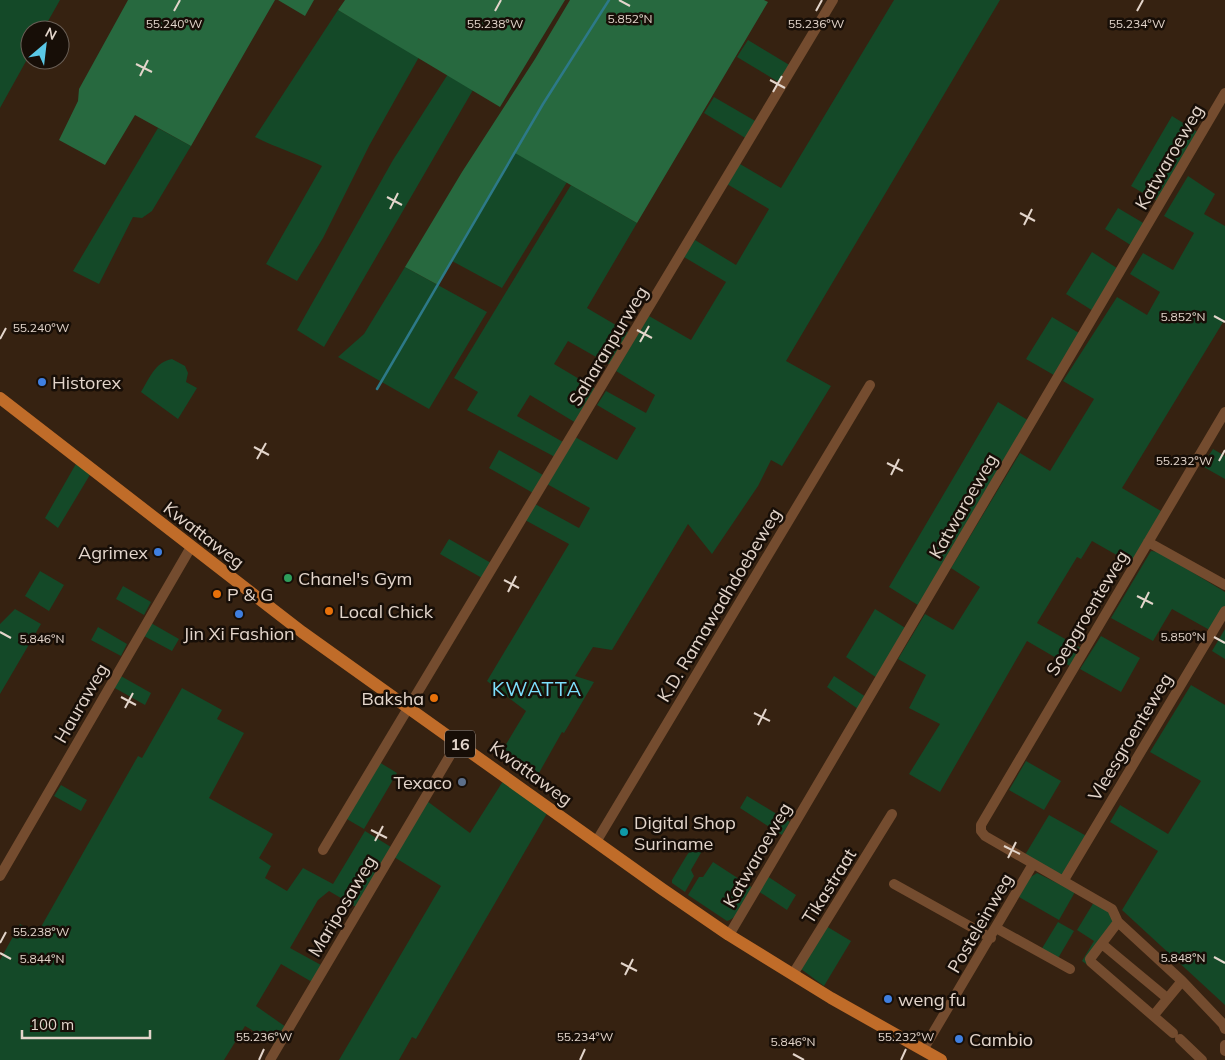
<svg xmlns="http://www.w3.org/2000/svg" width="1225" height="1060" viewBox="0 0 1225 1060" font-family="Mulish,sans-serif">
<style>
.green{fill:#144928}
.forest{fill:#27693f}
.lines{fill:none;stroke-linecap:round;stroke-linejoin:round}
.stream{stroke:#2d7988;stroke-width:2.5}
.minor{stroke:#744c2f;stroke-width:10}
.major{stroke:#c06c29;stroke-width:12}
.ticks{fill:none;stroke:#e3d5cb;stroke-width:2}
.shop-dot{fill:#3f7fe0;stroke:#170e07;stroke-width:2}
.leisure-dot{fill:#2e9e5b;stroke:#170e07;stroke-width:2}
.food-dot{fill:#e8710a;stroke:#170e07;stroke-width:2}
.service-dot{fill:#5c6f8a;stroke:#170e07;stroke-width:2}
.culture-dot{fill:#0f9aa8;stroke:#170e07;stroke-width:2}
.labels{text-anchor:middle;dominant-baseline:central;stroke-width:5;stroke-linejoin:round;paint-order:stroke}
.shield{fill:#170e07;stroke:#a69990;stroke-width:1}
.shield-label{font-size:16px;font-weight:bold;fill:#e3d5cb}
.street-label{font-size:18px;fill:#e3d5cb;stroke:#170e07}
.poi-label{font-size:18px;fill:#e3d5cb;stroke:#170e07;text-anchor:start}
.quarter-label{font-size:20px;letter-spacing:1px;fill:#7ddefb;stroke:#170e07}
.ticks-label{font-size:12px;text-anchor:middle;fill:#e3d5cb;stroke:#170e07;stroke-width:5;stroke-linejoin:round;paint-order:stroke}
</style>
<rect width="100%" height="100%" fill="#362211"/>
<path class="green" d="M0 0H60L43 30H30V54L0 108Z
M894 0H1000L786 361 831 386 782 466 771 460 758 486 712 554 688 524 612 650 593 647 575 676 594 682 564 733 562 732 535 780 499 756 526 711 487 681 569 544 525 520 535 504 579 528 590 508 547 484 575 437 617 460 636 428 597 405 606 391 646 413 655 395 616 371 649 316 691 340 726 282 684 257 695 240 736 265 769 209 727 184 740 164 781 188Z
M338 10 419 57 369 146 323 238 297 281 266 264 322 166C300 155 277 148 255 137Z
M748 40 791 66 780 83 737 57Z
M448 74 473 90 324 347 297 330 393 160Z
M714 97 757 122 747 139 704 113Z
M1172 116 1204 136 1164 205 1131 186Z
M158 128 191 146 152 211 142 218 133 217 99 284 73 271Z
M515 152 567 182 502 288 452 261Z
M1188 176 1215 194 1204 214 1225 226V319L1122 488 1166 514 1136 566 1092 541 1081 559 1077 557 1037 623 1081 648 1070 666 1027 641 940 792 909 774 940 724 909 708 926 675 898 659 925 614 953 630 980 587 951 568 1020 453 1050 471 1094 399 1063 381 1117 297 1147 315 1160 292 1130 274 1143 253 1173 270 1194 233 1164 216Z
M571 185 637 223 587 308 631 334 612 366 568 341 554 364 596 389 576 423 530 395 517 416 563 442 555 457 467 410 478 392 454 378Z
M1118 208 1150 227 1137 249 1105 229Z
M1092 252 1123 272 1098 314 1066 294Z
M405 267 487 312 429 409 338 357 364 334Z
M1052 317 1084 336 1059 378 1026 359Z
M172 359 185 366 188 373 186 382 197 388 178 419 141 392C149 379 155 362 172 359Z
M998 402 1031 422 921 607 889 587Z
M1213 449 1225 456V479L1202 466Z
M499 450 543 475 533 493 489 468Z
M77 462 91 473 58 528 45 518Z
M449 539 491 563 482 578 440 554Z
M1151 551 1159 552 1225 592V616L1215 633 1172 609 1153 641 1111 618Z
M40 571 64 585 49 611 25 596Z
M123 586 151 602 144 615 116 599Z
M15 609 41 624 0 694V624Z
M875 609 907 629 877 678 846 657Z
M151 623 179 639 172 651 144 636Z
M98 627 127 644 121 656 91 640Z
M1225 629V659L1212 651Z
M1101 636 1140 658 1121 692 1080 669Z
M119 675 151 693 145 705 113 687Z
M834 676 866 697 858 709 827 687Z
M1191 685 1225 705V1005L1122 910 1158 851 1110 822 1120 805 1168 834 1201 781 1150 752Z
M182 688 222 710 217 719 244 733 209 798 273 834 259 858 271 866 265 878 287 891 303 868 333 884 365 831 391 847 356 907 329 891 318 900 290 948 321 965 312 982 281 964 256 1006 286 1027 276 1044 245 1026 224 1060H0V960L20 924 37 934 138 756 142 758Z
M1026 761 1061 781 1044 810 1009 790Z
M379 762 397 773 364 829 345 818Z
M505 778 549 810 416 1039 412 1037 399 1060H339L441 886 394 857 427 801 470 833Z
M61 785 87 800 81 811 54 796Z
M747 796 790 822 782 835 740 808Z
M1049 815 1090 838 1064 876 1025 855Z
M694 846 702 851 691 870 694 876 685 892 672 883V880L687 855Z
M713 862 753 888C746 899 739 918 727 921L688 895 699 877H703Z
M1037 873 1075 892 1059 920 1019 897 1029 878Z
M767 876 796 895 787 910 758 891Z
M1094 902 1108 909 1115 918 1089 966 1082 961 1094 941 1077 930Z
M1058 922 1074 931 1057 960 1041 950Z
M826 926 851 941 824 986 801 969Z"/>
<path class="forest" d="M128 0H275L191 146 135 115 105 165 59 140 78 101 79 89Z
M278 0H314L305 16Z
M345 0H565L500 107 338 10Z
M570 0H764L768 2 637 223 515 153 438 285 405 267 462 172 535 59Z"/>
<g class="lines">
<path class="stream" d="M377 389 543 104 609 0"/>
<path class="minor" d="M1225 412 981 825V831L985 836 1112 909 1118 922 1182 981 1223 1024 1225 1029
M1148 542 1225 585
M596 842 870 385
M323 850 833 0
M0 876 191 547
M1064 880 1225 611
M894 884 991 938
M1118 922 1090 959 1091 962 1173 1033
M996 928 1070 969
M729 935 1225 93
M1102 944 1167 998
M793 974 892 814
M1154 1015 1182 981
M1180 1039 1202 1060
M1225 1045V1051
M923 1050 1033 864
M270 1060 458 742"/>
<path class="major" d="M0 398 302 632 662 889 729 935 831 998 941 1060"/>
</g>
<path class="ticks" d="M619 0 630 6M174 11 180 0M495 11 501 0M816 11 822 0M1137 11 1143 0M136 64 152 72M140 76 148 60M770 80 785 88M773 92 782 76M387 197 402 205M390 209 398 193M1020 213 1035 221M1024 225 1032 209M1214 316 1225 322M637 330 652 338M0 339 6 328M640 342 649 326M254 447 269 455M257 459 266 443M1219 461 1225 450M887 463 903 471M891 475 899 459M504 580 519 588M508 592 516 576M1137 596 1153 604M1141 608 1149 592M0 632 11 638M1214 637 1225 643M121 697 136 705M125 708 133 693M754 713 770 721M758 725 766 709M371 830 387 838M375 841 383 826M1004 846 1020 854M1008 858 1016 842M0 943 6 932M0 953 11 959M1214 957 1225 963M621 963 637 971M625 975 633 959M793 1054 804 1060M259 1060 264 1049M580 1060 585 1049M901 1060 906 1049"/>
<g class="shop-dot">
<circle cx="42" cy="382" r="5"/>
<circle cx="158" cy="552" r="5"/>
<circle cx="239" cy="614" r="5"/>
<circle cx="888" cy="999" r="5"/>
<circle cx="959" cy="1039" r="5"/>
</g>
<circle class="leisure-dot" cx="288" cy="578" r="5"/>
<g class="food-dot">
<circle cx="217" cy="594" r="5"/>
<circle cx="329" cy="611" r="5"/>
<circle cx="434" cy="698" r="5"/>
</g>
<circle class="service-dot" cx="462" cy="782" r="5"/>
<circle class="culture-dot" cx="624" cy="832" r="5"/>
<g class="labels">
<rect class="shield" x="445" y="730.5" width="30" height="27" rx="4"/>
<g class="shield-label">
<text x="460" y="744">16</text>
</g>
<g class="street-label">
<text transform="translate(1169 157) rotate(-60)">Katwaroeweg</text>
<text transform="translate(608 346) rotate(-59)">Saharanpurweg</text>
<text transform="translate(963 506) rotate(-60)">Katwaroeweg</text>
<text transform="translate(204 535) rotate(38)">Kwattaweg</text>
<text transform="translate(719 605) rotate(-59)">K.D. Ramawadhdoebeweg</text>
<text transform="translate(1087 613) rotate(-59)">Soepgroenteweg</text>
<text transform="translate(81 703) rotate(-60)">Hauraweg</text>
<text transform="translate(1130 737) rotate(-59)">Vleesgroenteweg</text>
<text transform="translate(531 773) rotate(36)">Kwattaweg</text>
<text transform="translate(757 855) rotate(-60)">Katwaroeweg</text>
<text transform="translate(829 886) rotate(-58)">Tikastraat</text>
<text transform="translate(342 906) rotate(-59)">Mariposaweg</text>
<text transform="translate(980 923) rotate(-60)">Posteleinweg</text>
</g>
<g class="poi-label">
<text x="52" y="382">Historex</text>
<text x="148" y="552" text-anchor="end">Agrimex</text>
<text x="298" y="578">Chanel's Gym</text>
<text x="227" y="594">P &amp; G</text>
<text x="339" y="611">Local Chick</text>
<text x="239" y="633" text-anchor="middle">Jin Xi Fashion</text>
<text x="424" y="698" text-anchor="end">Baksha</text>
<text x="452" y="782" text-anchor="end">Texaco</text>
<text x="634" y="822">Digital Shop<tspan x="634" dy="21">Suriname</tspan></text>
<text x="898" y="999">weng fu</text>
<text x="969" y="1039">Cambio</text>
</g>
<g class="quarter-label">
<text x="537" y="688">KWATTA</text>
</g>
</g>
<g class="ticks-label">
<text x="630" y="23">5.852°N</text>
<text x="174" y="28">55.240°W</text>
<text x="495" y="28">55.238°W</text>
<text x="816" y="28">55.236°W</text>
<text x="1137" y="28">55.234°W</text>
<text x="1183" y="321">5.852°N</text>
<text x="41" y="332">55.240°W</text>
<text x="1184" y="465">55.232°W</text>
<text x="1183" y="641">5.850°N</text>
<text x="42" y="643">5.846°N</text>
<text x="41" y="936">55.238°W</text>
<text x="1183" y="962">5.848°N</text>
<text x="42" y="963">5.844°N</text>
<text x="264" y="1041">55.236°W</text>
<text x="585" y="1041">55.234°W</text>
<text x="906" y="1041">55.232°W</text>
<text x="793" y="1046">5.846°N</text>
</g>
<g transform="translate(45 45) rotate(28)"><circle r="24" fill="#170e07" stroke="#695e55"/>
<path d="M0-4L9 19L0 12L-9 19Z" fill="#5bc8e6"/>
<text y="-8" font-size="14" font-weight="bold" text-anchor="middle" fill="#e3d5cb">N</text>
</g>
<path d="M22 1030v8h128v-8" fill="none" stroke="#e3d5cb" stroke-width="2.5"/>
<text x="30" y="1030" font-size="15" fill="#e3d5cb" stroke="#170e07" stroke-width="4" paint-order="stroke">100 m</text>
</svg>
